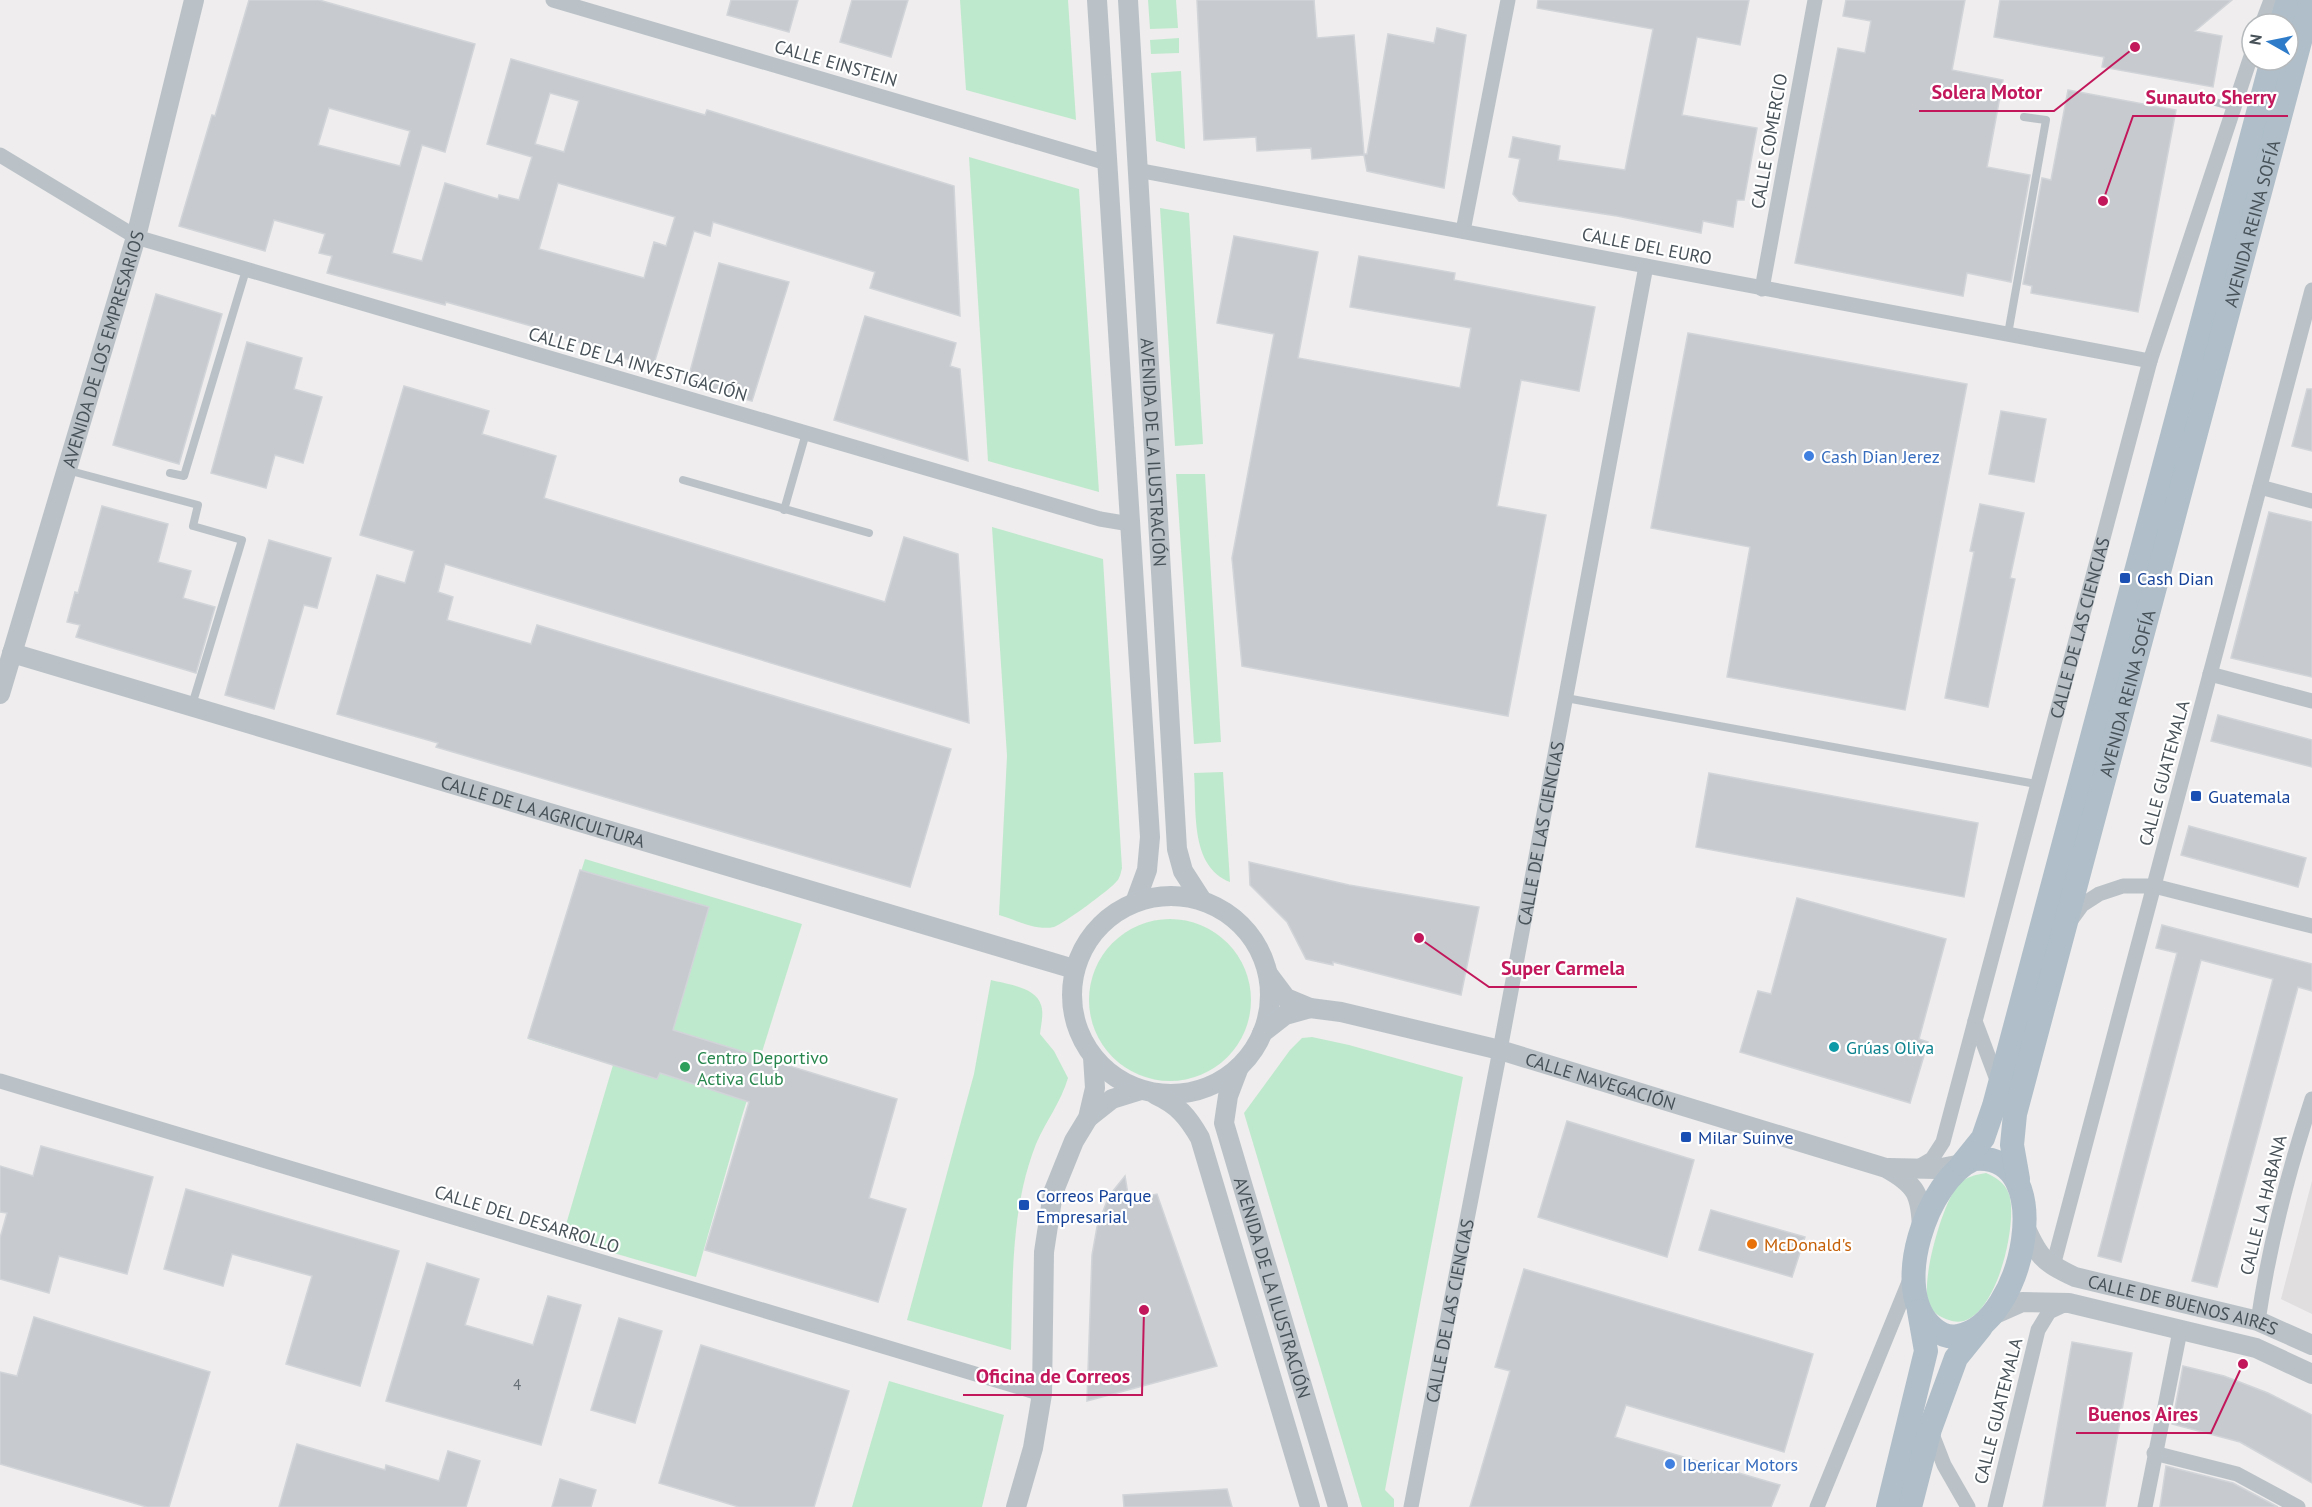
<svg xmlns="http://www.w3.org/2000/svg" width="2312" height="1507" viewBox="0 0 2312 1507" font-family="'PT Sans',sans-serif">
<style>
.education{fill:#e0dede}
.green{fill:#bfe9cd}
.building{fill:#c7cacf;stroke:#d1d4d8;stroke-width:1.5;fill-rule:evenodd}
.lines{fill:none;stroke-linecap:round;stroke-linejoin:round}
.service{stroke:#bac2c8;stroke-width:8}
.minor{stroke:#bac2c8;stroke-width:15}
.tertiary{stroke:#bac2c8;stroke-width:20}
.primary{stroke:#afbec9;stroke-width:24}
.shop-dot{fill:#3f7fe0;stroke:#fff;stroke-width:2}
.transit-dot{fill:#1a4fb4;stroke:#fff;stroke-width:2}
.culture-dot{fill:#0f9aa8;stroke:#fff;stroke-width:2}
.leisure-dot{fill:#2e9e5b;stroke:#fff;stroke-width:2}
.food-dot{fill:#e8710a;stroke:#fff;stroke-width:2}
.labels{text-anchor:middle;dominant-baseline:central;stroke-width:4.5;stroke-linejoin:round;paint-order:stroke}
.number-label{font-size:15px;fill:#676f76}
.street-label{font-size:18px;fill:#475158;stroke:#fff}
.shop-label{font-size:18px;fill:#366cbe;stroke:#fff;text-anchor:start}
.transit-label{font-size:18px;fill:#164399;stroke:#fff;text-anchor:start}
.culture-label{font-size:18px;fill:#0d838f;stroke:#fff;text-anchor:start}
.leisure-label{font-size:18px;fill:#27864d;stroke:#fff;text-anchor:start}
.food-label{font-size:18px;fill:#c56008;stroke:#fff;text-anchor:start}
.leader{fill:none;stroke:#c2185b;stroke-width:2}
.callout-dot{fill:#c2185b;stroke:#fff;stroke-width:2}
.callout-label{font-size:20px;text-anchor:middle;font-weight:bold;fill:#c2185b;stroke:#fff;stroke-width:4.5;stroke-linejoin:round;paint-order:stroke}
</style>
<rect width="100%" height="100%" fill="#efeded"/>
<path class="education" d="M2312 1181V1314L2281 1299Z"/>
<path class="green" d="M960 0H1068L1076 120 966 90Z
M1148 0H1176L1178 28 1150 29Z
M1179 38V53L1151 54 1150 40Z
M1181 71 1185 149 1156 141 1151 73Z
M969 157 1079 189 1099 492 988 461Z
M1160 208 1189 213 1203 444 1175 446Z
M1176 474H1205L1221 742 1194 744Z
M992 527 1103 559 1122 868C1121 872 1120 878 1117 881 1111 889 1063 924 1054 927 1036 931 1016 920 999 915L1007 756Z
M1223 772 1230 882C1189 866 1197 809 1194 773Z
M585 859 802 924 742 1116 696 1277 562 1238 613 1065 528 1039Z
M1089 1000a81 81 0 1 1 162 0a81 81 0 1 1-162 0Z
M991 980C1006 984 1036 987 1041 1005 1044 1013 1041 1025 1040 1034L1054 1051 1068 1078C1061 1102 1046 1121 1036 1144 1010 1210 1013 1282 1011 1350L907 1320 974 1074Z
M1312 1037 1349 1045 1463 1077 1385 1490 1394 1499V1507H1362L1244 1113 1290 1050 1302 1038Z
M1986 1173C1997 1178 2004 1182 2009 1194 2019 1223 1994 1332 1952 1321 1944 1319 1934 1314 1930 1307 1918 1286 1943 1202 1958 1185 1967 1176 1975 1175 1986 1173Z
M889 1381 1004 1415 982 1507H852Z"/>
<path class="building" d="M249 0H319L475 44 445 152 422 145 392 253 422 261 445 183 498 199 499 195 519 200 532 157 487 144 511 59 705 115 707 110 954 186 960 316 870 288 875 272 713 222 710 236 694 231 653 367 620 357 621 354 542 332V329L446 302 445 305 327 273 332 256 319 253 325 234 274 220 265 251 179 226 212 115 215 116ZM550 93 579 101 564 152 535 144ZM329 108 410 131 400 166 318 145ZM558 183 675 217 666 246 654 242 644 278 539 249Z
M731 0H798L789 32 727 15Z
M852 0H908L891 57 840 42Z
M1197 0H1314L1317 38 1354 35 1364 154H1367L1388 34 1434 43 1437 28 1466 35 1444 188 1367 171 1364 155 1312 159 1311 148 1257 151 1256 137 1204 140Z
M1538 0H1749L1740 45 1697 37 1682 115 1757 128 1744 200H1737L1733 227 1703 221 1701 233 1617 216 1519 201 1513 194 1520 159 1509 157 1513 137 1560 146 1558 160 1625 170 1653 29 1537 8Z
M1846 0H1965L1952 70 2003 80 1987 167 2030 175 2011 282 1967 273 1963 296 1795 263 1838 48 1865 53 1871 21 1843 16Z
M2000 0H2232L2195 31 2222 36 2213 87 2102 67 2104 57 1994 37Z
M2068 90 2176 110 2138 312 2031 293 2032 286 2023 284 2042 178 2051 180Z
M1234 236 1318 252 1298 358 1460 388 1471 328 1350 307 1359 256 1455 273 1454 280 1595 307 1579 391 1521 380 1497 506 1546 515 1508 716 1242 666 1232 558 1274 334 1217 323Z
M719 263 789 282 752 401 687 383Z
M156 294 222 314 179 464 113 445Z
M865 316 956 343 950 366 960 369 968 461 834 420Z
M1688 333 1967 384 1905 710 1727 677 1750 547 1651 528Z
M247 342 302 358 294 389 322 397 303 463 275 455 266 488 211 473Z
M404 386 489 411 482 434 556 456 544 498 885 602 904 537 958 554 969 723 445 564 438 592 453 597 447 620 531 644 537 625 951 749 910 887 436 747 438 743 337 714 377 575 405 583 414 551 360 535Z
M2307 389H2312V451L2292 446Z
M2001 411 2046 419 2034 482 1989 474Z
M1980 504 2024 513 2010 578 2015 579 1988 707 1945 698 1974 552 1970 551Z
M102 506 168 524 158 562 191 571 183 598 215 607 196 673 76 637 80 625 67 622 75 592 78 593Z
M2269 512 2312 522V677L2231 658Z
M269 540 331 558 317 608 304 605 274 709 225 695Z
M2218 715 2312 740V767L2211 741Z
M1709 773 1978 823 1964 897 1696 847Z
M2189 826 2306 858 2298 887 2181 855Z
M1249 862 1349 885 1479 907 1461 995 1333 962V965L1306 959 1287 922 1250 885Z
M580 870 709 907 673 1030 897 1099 869 1198 906 1209 878 1302 705 1250 749 1102 660 1073 657 1079 528 1038Z
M1797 898 1946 939 1919 1039 1928 1042 1910 1103 1740 1052 1758 991 1771 994Z
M2162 925 2312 964V991L2298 987 2217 1287 2192 1281 2273 979 2201 960 2121 1262 2098 1256 2177 953 2156 948Z
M1567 1121 1694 1160 1667 1257 1538 1217Z
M41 1146 153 1177 127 1274 59 1256 49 1293 0 1279V1238L7 1213 0 1212V1166L33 1176Z
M1125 1176 1129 1200 1157 1194 1217 1366 1087 1401 1092 1255 1097 1227 1109 1196Z
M186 1189 399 1251 360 1386 286 1364 312 1276 232 1254 223 1286 164 1269Z
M1711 1210 1805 1237 1792 1277 1699 1250Z
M427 1263 479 1279 465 1325 533 1345 548 1296 581 1305 541 1445 386 1401Z
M1524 1269 1813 1354 1784 1452 1626 1405 1615 1437 1780 1485 1771 1507H1470L1510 1371 1495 1367Z
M34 1317 210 1372 169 1507H147L0 1464V1372L17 1376Z
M619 1318 662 1331 635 1423 591 1410Z
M2072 1342 2132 1353 2105 1507H2043Z
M701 1345 849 1391 814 1507H739L659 1483Z
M2183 1366 2224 1376 2268 1393 2312 1415V1483L2240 1442 2172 1424Z
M297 1444 385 1470 386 1465 439 1481 448 1451 480 1461 466 1507H279Z
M2166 1466 2233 1483 2278 1507H2160Z
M560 1479 596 1490 591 1507H552Z
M1227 1489 1232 1507H1124L1123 1495Z"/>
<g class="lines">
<path class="service" d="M2208 100 2233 107
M2008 334 2046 120 2024 117
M67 470 198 505 193 526 242 540 192 705
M170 473 184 476 246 270
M683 480 869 533
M784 510 806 433
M1566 698 2036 784"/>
<g class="minor">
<path d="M553 0 1107 163"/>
<path d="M2262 24 2271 0"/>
<path d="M0 155 136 237 1100 519 1130 524"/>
<path d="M1137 170 2150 361"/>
<path d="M1463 231 1508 0"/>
<path d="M1762 289 1815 0"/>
<path d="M2260 487 2312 501"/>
<path d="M2210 674 2312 701"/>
<path d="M2071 920 2082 905 2099 894 2123 886H2154L2312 926"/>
<path d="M1975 1021 1999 1085"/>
<path d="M0 1081 1042 1394"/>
<path id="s1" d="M1915 1169 1932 1159 1943 1142 2150 361 2252 53"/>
<path d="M2053 1266 2312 290"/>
<path d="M2258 1321C2269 1246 2288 1172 2312 1099"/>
<path d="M1930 1429 1944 1465 1968 1507"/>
<path d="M2154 1453 2237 1474 2298 1507"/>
<path id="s2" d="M1411 1507 1500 1050 1646 266"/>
<path d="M1817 1507 1911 1277"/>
<path d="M1995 1507 2038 1330 2049 1312 2066 1304"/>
<path d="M2145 1507 2180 1331"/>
</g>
<g class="tertiary">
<path d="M1097 0 1150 837 1147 870 1136 900"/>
<path id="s3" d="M1128 0 1177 849 1183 871 1201 899"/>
<path id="s4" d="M12 653 1074 969"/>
<path id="s5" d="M0 694 136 237 194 0"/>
<circle cx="1171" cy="995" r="99"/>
<path id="s6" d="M1268 974 1286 998 1310 1008 1341 1012 1500 1050 1886 1168C1917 1185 1921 1195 1922 1230"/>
<path d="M1262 1033 1285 1015 1310 1008"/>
<path id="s7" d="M1239 1067 1228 1096 1224 1123 1338 1507"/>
<path d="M1156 1095C1178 1105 1188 1117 1200 1138L1310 1507"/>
<path d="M1088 1118 1112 1099 1141 1090"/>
<path d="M1889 1168 1936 1169 1962 1164"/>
<path id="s8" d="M2023 1222C2038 1256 2041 1261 2075 1277L2258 1321 2312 1345"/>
<path d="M1995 1314 2022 1302 2069 1303 2256 1348 2312 1374"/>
<path d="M1016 1507 1033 1448 1042 1394 1044 1252 1053 1193 1074 1141 1088 1118 1095 1088 1093 1057"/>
</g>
<g class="primary">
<path d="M2281 24 2288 0"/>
<path d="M1974 1159C2059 1150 2025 1325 1958 1336 1949 1338 1940 1334 1933 1328 1889 1292 1927 1179 1974 1159Z"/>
<path d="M1962 1164 1983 1138 1994 1106 2272 60"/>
<path id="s9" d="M2018 1179 2012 1145 2015 1114 2311 0"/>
<path d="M1888 1507 1926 1351 1919 1311"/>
<path d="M1910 1507 1930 1429 1956 1358 1981 1327"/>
</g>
</g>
<g class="shop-dot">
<circle cx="1809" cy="456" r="6"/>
<circle cx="1670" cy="1464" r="6"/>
</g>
<g class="transit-dot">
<rect x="2119" y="572" width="12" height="12" rx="3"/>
<rect x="2190" y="790" width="12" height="12" rx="3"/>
<rect x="1680" y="1131" width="12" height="12" rx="3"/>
<rect x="1018" y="1199" width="12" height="12" rx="3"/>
</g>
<circle class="culture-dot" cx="1834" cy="1047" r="6"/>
<circle class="leisure-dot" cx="685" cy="1067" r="6"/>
<circle class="food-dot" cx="1752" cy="1244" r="6"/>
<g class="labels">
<g class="number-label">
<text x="517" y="1384">4</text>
</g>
<g class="street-label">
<text transform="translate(836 63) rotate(16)">CALLE EINSTEIN</text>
<text transform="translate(1769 141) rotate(-80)">CALLE COMERCIO</text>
<text stroke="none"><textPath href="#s9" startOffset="987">AVENIDA REINA SOFÍA</textPath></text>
<text transform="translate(1647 246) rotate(11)">CALLE DEL EURO</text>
<text stroke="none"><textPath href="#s5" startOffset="360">AVENIDA DE LOS EMPRESARIOS</textPath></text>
<text transform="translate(638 364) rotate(16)">CALLE DE LA INVESTIGACIÓN</text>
<text stroke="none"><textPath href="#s3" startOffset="453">AVENIDA DE LA ILUSTRACIÓN</textPath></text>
<text stroke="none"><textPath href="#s1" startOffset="572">CALLE DE LAS CIENCIAS</textPath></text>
<text stroke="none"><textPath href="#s9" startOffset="501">AVENIDA REINA SOFÍA</textPath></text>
<text transform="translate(2164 773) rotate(-75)">CALLE GUATEMALA</text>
<text stroke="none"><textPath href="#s4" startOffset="554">CALLE DE LA AGRICULTURA</textPath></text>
<text stroke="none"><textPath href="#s2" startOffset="686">CALLE DE LAS CIENCIAS</textPath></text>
<text stroke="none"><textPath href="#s6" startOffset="356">CALLE NAVEGACIÓN</textPath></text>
<text transform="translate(2263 1205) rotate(-76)">CALLE LA HABANA</text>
<text transform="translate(527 1219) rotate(17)">CALLE DEL DESARROLLO</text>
<text stroke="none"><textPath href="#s7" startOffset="230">AVENIDA DE LA ILUSTRACIÓN</textPath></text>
<text stroke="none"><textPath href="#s8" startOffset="190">CALLE DE BUENOS AIRES</textPath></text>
<text stroke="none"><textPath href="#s2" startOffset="200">CALLE DE LAS CIENCIAS</textPath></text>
<text transform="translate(1998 1411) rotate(-76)">CALLE GUATEMALA</text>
</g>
<g class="shop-label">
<text x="1821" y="456">Cash Dian Jerez</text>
<text x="1682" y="1464">Ibericar Motors</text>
</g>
<g class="transit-label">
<text x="2137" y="578">Cash Dian</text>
<text x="2208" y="796">Guatemala</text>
<text x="1698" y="1137">Milar Suinve</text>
<text x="1036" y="1195">Correos Parque<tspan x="1036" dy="21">Empresarial</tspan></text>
</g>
<g class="culture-label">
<text x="1846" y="1047">Grúas Oliva</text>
</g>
<g class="leisure-label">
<text x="697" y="1057">Centro Deportivo<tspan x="697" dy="21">Activa Club</tspan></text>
</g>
<g class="food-label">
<text x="1764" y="1244">McDonald's</text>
</g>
</g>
<path class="leader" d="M2135 47L2054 111H1919M2103 201L2133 116H2288M1419 938L1489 987H1637M1144 1310L1142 1395H963M2243 1364L2211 1433H2076"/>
<g class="callout-dot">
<circle cx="2135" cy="47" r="6"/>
<circle cx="2103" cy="201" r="6"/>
<circle cx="1419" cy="938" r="6"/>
<circle cx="1144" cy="1310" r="6"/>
<circle cx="2243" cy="1364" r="6"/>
</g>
<g class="callout-label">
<text x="1987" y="99">Solera Motor</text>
<text x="2211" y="104">Sunauto Sherry</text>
<text x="1563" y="975">Super Carmela</text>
<text x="1053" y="1383">Oficina de Correos</text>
<text x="2143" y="1421">Buenos Aires</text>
</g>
<g transform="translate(2270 42) rotate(279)"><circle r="28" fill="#ffffff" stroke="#b5b9bc" stroke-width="1.5"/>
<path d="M0-4.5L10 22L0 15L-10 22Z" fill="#2d7bc9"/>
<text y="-9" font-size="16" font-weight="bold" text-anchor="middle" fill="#475158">N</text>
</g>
</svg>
